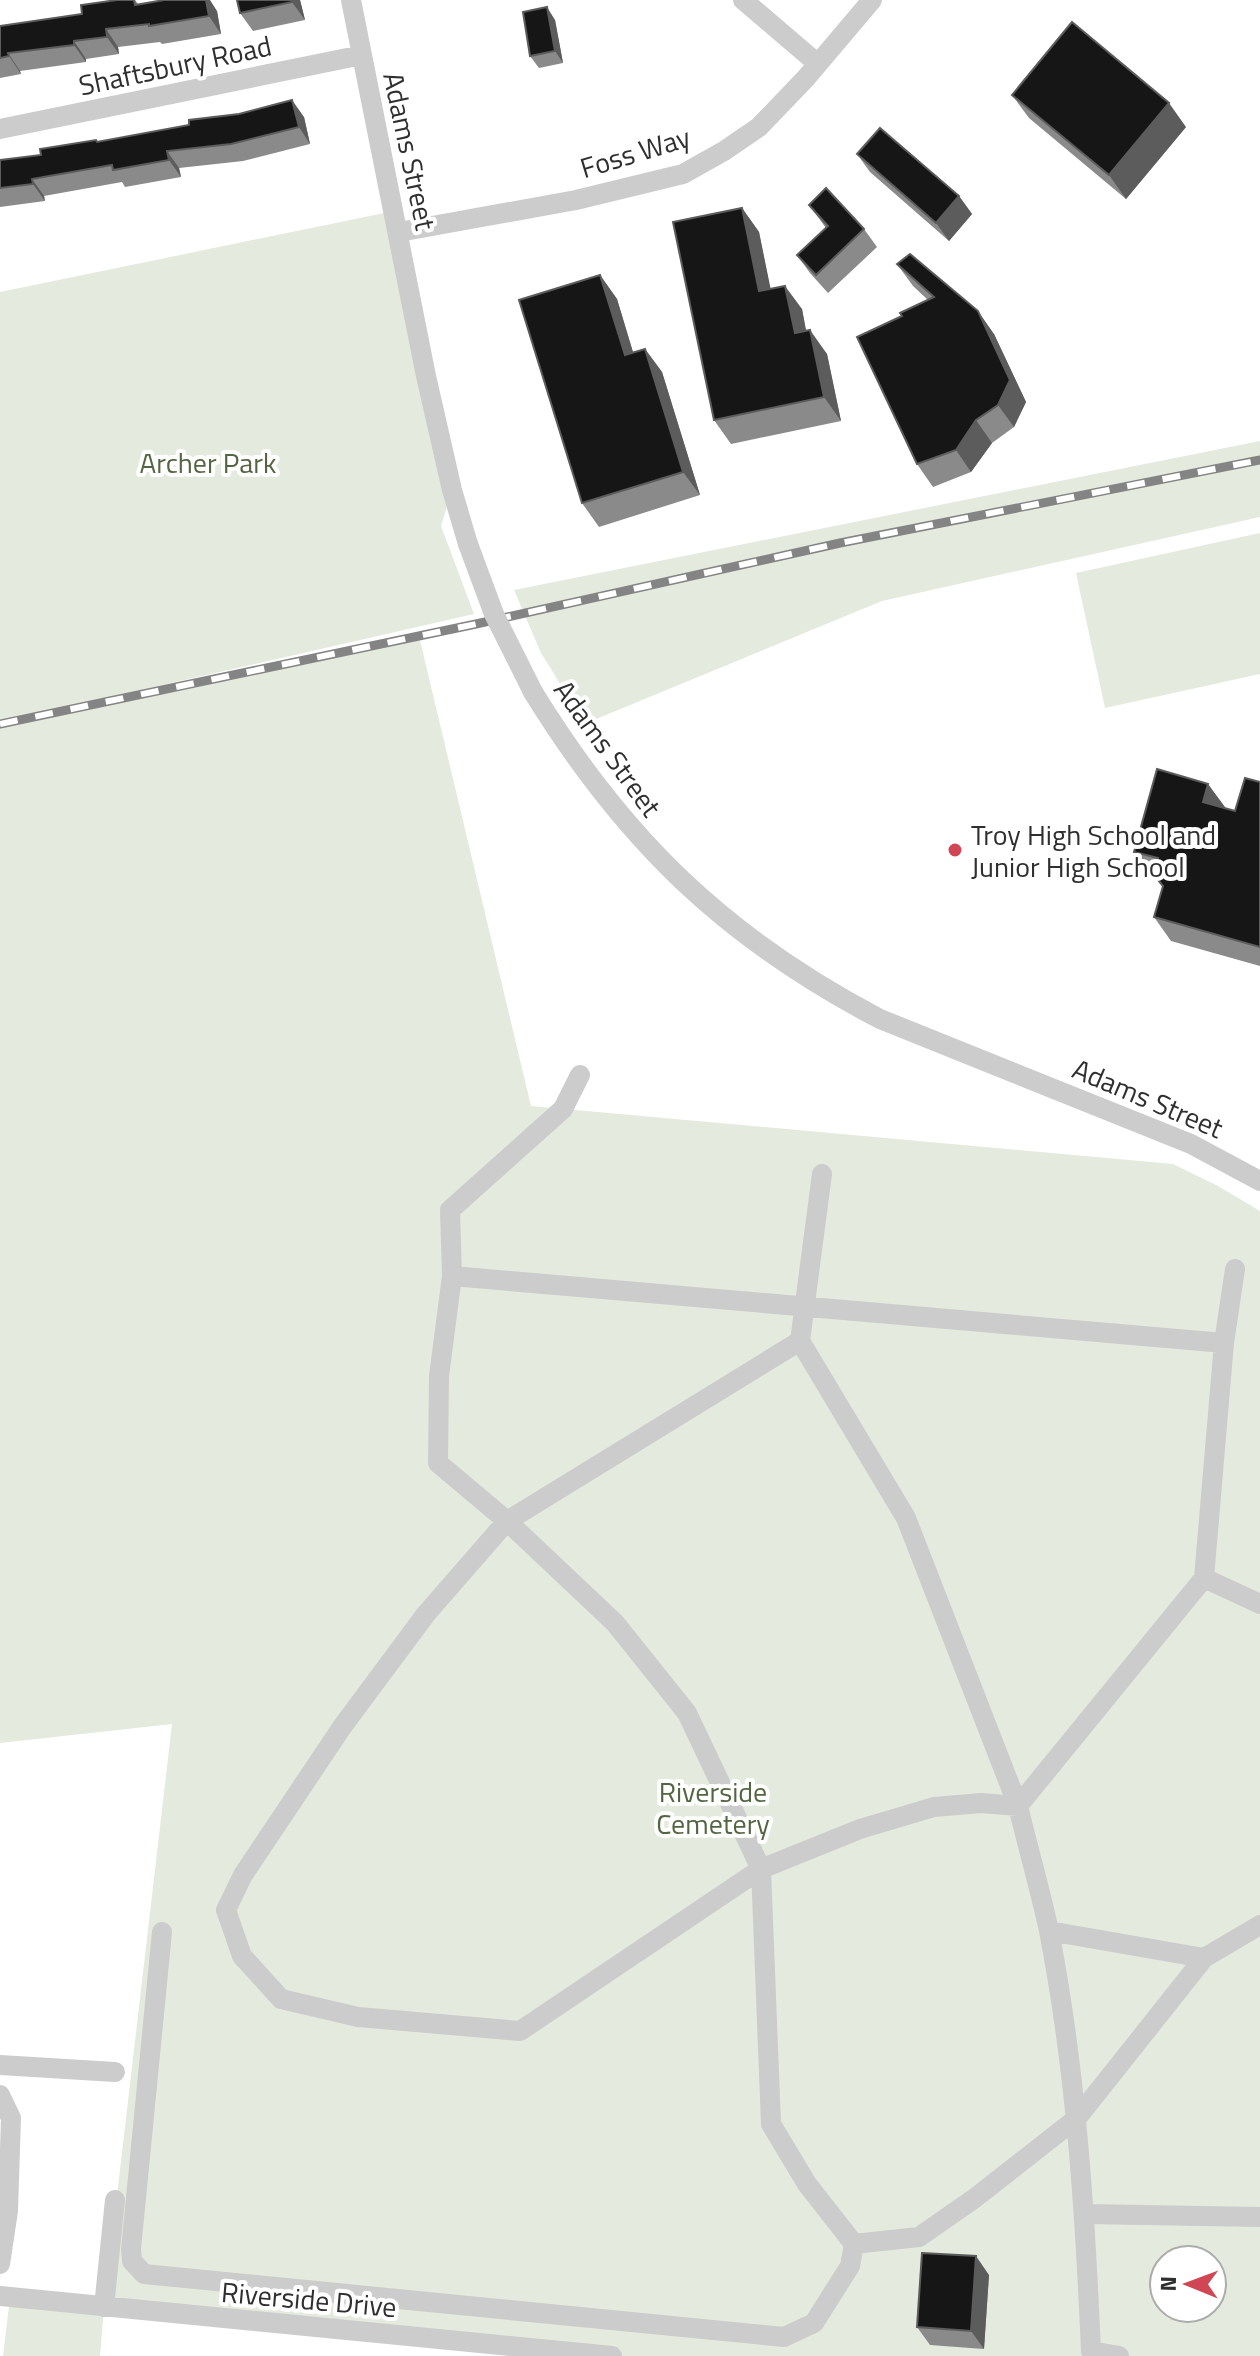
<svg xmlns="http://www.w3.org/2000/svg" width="1260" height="2356" viewBox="0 0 1260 2356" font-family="'Titillium Web',sans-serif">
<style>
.green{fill:#e5eade;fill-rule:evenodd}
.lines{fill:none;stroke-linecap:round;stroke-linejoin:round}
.minor{stroke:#ccc;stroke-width:20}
.rail-casing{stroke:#848484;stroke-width:9}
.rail{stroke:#fff;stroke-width:6;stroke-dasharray:18;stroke-linecap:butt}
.minor-bridge{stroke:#ccc;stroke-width:20}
.wall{fill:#8a8a8a}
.shaded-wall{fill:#5c5c5c}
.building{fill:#161616;stroke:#5c5c5c;stroke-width:2}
.poi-dot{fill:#d04654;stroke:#fff;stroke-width:3}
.labels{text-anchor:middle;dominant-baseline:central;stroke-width:8;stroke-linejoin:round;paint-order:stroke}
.street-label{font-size:28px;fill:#2f2f2f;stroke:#fff}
.park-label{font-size:28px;fill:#536541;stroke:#fff}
.poi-label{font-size:28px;fill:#2f2f2f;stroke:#fff;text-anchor:start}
</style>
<rect width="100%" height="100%" fill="#fff"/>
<path class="green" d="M394 211 452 490 441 526 474 614 0 722V292Z
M1260 441V517L882 601 589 722 564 690 541 653 514 590Z
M1260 533V674L1105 708 1076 573Z
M419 636 531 1106 1173 1164 1218 1186 1260 1211V2356H612L104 2308 100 2356H3L10 2297 104 2307 172 1724 0 1743V724ZM1164 2260H1212V2308H1164Z"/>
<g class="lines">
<path class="minor" d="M351 0 426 376 452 490 468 544
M743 0 818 64
M0 129 362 55
M399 232 576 200 683 174 724 151 759 127 806 78 872 0
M533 692C624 840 725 938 880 1019L1191 1144 1260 1181
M452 1276 1224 1343
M800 1341 507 1521 426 1614 342 1727 243 1875 226 1910 242 1956 281 1999 358 2017 520 2031 761 1869 860 1829 934 1807 981 1803 1018 1806 906 1518 800 1341 822 1174
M1204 1578 1260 1604
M1049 1931 1204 1958 1260 1925
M162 1932 131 2249 132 2261 144 2274 784 2337 814 2323 850 2266 854 2244 807 2184 771 2124 761 1869 687 1713 615 1623 507 1521 438 1463 439 1376 452 1276 450 1210 563 1109 580 1075
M0 2065 115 2072
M0 2095 11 2118 8 2211 0 2264
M1085 2214 1260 2217
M854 2244 919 2237 975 2198 1077 2118 1204 1958
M0 2296 612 2356
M104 2307 115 2200
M1119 2356 1091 2351C1085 2211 1076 2070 1049 1931 1040 1889 1028 1848 1018 1806L1204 1578 1224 1343 1235 1269"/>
<defs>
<path id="rail" d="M0 724 476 624 840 543 1260 460"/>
</defs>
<use href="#rail" class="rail-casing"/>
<use href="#rail" class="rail"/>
<path class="minor-bridge" d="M468 544 494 614 533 692"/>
</g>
<path class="wall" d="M135 0 138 4 217 11 221 34 162 44 160 42 118 47 119 54 86 59V62L20 71 21 74 0 78V26L82 14Z
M300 0 305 20 253 31 240 13Z
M555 20 563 63 539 68 530 56Z
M1012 95 1186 127 1126 199 1029 118Z
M304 117 310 144 243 161 179 168 181 177 125 187 122 182 44 196 45 201 0 207V160L41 155 98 142Z
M857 154 959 196 972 214 949 241 870 172Z
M809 205 864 229 877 247 828 293 810 273 797 255 826 228Z
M742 208 759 232 770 288 802 309 806 331 827 354 841 421 731 444 714 420Z
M897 264 994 334 1026 402 1014 427 992 443 971 472 933 487 917 464 928 300 913 286Z
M600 275 617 299 633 352 645 349 662 372 700 495 599 527 582 503Z
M1260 782V966L1171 941 1154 917 1163 887 1155 877 1150 876 1134 852 1208 784 1224 808 1235 811Z
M989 2275 984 2349 930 2345 917 2327Z"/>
<path class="shaded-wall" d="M206 0H210L217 11 221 34 209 16Z
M292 0H300L305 20 292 2Z
M547 7 555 20 563 63 555 51Z
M106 29 118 47 119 54 107 37Z
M74 41 86 59V62L74 45Z
M8 53 20 71 21 74 9 56Z
M292 100 304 117 310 144 299 127Z
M1169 103 1186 127 1126 199 1109 175Z
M167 151 179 168 181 177 169 160Z
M32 179 44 196 45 201 33 184Z
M959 196 972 214 949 241 936 223Z
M742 208 759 232 776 315 759 291Z
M600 275 617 299 641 379 625 355Z
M785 286 802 309 811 357 795 333Z
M978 311 994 334 1026 402 1014 427 998 405Z
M810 330 827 354 841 421 824 397Z
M645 349 662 372 700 495 683 472Z
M976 420 992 443 971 472 956 450Z
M1208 784 1225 807 1219 826 1203 802Z
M976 2256 989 2275 984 2349 971 2331Z"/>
<path class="building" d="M117 0H134L135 5 164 0H206L209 16 149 26V24L106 29 107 37 74 41V45L8 53 9 56 0 58V26L82 14 81 5Z
M237 0H292V2L240 13Z
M547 7 555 51 530 56 523 12Z
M1072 22 1169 103 1109 175 1012 95Z
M292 100 299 127 231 144 167 151 169 160 113 170 112 165 32 179 33 184 0 188V160L41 155 40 149 96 140 97 142 189 125V120L239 114Z
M880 128 959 196 936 223 857 154Z
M826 188 864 229 816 275 797 255 828 226 809 205Z
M742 208 759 291 785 286 795 333 810 330 824 397 714 420 673 222Z
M910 254 978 311 1010 380 998 405 976 420 956 450 917 464 857 337 902 316 900 313 934 297 897 264Z
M600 275 625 355 645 349 683 472 582 503 519 300Z
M1157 769 1208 784 1203 802 1235 811 1245 778 1260 782V947L1154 917 1163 886 1154 875 1158 858 1134 852Z
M922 2253 976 2256 971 2331 917 2327Z"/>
<circle class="poi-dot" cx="955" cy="850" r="8"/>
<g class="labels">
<g class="street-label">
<text transform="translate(175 65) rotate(-12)">Shaftsbury Road</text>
<text transform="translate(410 151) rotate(78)">Adams Street</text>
<text transform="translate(635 152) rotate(-17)">Foss Way</text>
<text transform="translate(608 748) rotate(54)">Adams Street</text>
<text transform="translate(1148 1098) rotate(23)">Adams Street</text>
<text transform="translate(309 2299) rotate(5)">Riverside Drive</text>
</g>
<g class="park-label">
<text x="208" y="462">Archer Park</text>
<text x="713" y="1791">Riverside<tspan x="713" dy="32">Cemetery</tspan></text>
</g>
<g class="poi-label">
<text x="971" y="834">Troy High School and<tspan x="971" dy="32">Junior High School</tspan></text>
</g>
</g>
<g transform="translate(1188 2284) rotate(271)"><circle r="38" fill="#ffffff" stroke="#acacac" stroke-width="2"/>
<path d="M0-6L14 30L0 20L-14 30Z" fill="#d04654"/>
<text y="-12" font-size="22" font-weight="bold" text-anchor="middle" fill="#2f2f2f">N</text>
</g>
</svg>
